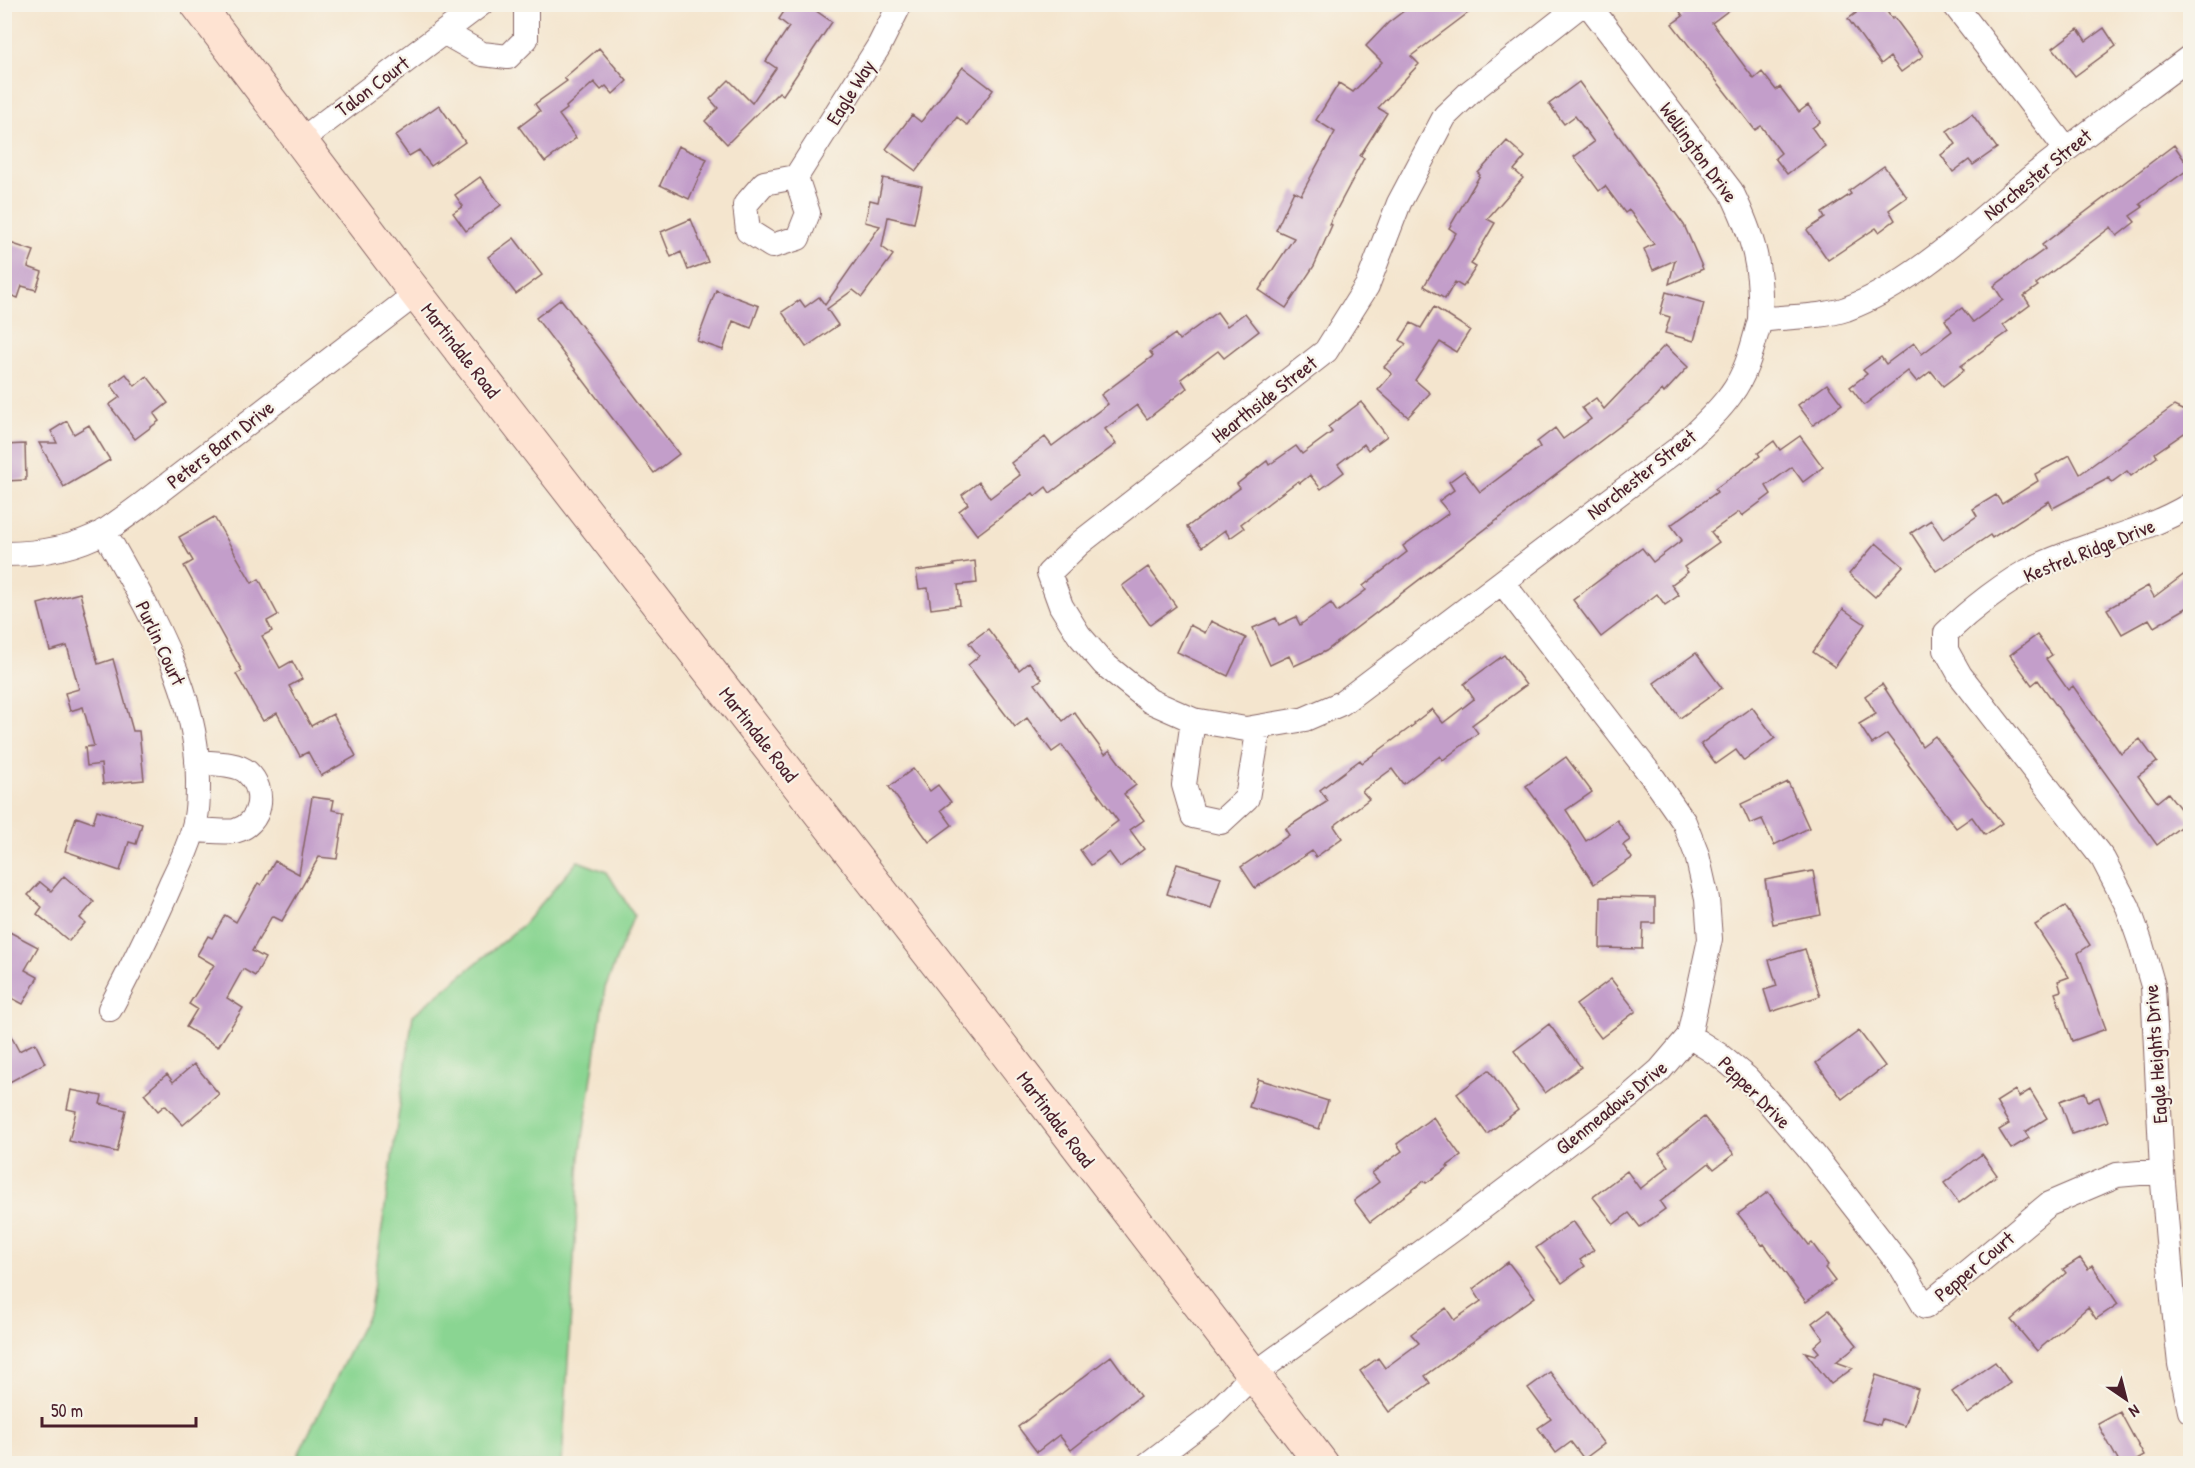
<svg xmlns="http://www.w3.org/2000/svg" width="2195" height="1468" viewBox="0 0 2195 1468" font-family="'Patrick Hand',sans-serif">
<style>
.green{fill:#8ad592;stroke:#6a7a5e;stroke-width:1.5}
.building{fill:#c39eca}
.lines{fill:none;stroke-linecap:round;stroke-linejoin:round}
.street-casing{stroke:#866464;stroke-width:26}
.secondary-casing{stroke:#866464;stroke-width:35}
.street{stroke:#fff;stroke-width:24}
.secondary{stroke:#fee3d2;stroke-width:33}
.labels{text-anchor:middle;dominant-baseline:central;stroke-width:4.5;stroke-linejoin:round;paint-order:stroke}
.street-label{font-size:20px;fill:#4a1f2b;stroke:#f7f3e8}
</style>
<rect width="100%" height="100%" fill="#f7f3e8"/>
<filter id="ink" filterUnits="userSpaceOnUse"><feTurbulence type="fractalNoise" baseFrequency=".0167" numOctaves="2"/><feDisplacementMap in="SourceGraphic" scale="12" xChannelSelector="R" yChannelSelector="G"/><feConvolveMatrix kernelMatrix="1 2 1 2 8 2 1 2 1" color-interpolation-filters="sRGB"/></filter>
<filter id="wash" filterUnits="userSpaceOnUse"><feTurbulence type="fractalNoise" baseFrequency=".008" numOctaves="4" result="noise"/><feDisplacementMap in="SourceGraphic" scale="24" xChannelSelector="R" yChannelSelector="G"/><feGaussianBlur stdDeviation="1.35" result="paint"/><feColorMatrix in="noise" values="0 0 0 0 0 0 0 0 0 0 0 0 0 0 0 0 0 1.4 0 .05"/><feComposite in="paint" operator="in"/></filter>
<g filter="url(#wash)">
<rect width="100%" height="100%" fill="#f4e5ce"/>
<path class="green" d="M578 861 607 872 634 915 605 988 580 1158 562 1463H294L370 1310 413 1015 524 924Z"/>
<g id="blocks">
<path class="building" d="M789 4H806L832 22 783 95 779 92 727 144 705 121 718 108 710 99 729 80 752 103 776 68 766 61 789 27 779 19Z
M1413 4H1480L1411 56 1419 64 1378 108 1387 113 1360 156 1364 158 1329 224 1332 225 1314 266 1286 308 1259 290 1294 238 1276 230 1294 191 1301 195 1335 132 1316 120 1339 83 1353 92 1382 62 1366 46 1388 23Z
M1675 4H1737L1712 23 1754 79 1762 72 1776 90 1780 87 1799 112 1808 105 1820 122 1812 128 1825 146 1787 174 1775 158 1781 153 1761 126 1755 130 1672 24 1683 16Z
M1849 4H1882L1892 19 1894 17 1923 56 1901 72 1890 57 1881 64 1848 19 1856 13Z
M2104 28 2116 46 2075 76 2053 48 2078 29 2086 41Z
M599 48 627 81 613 94 606 86 601 90 594 82 566 107 567 109 559 115 576 138 545 162 519 127 540 111 535 104 567 81 564 78Z
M963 67 993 90 967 125 957 117 916 171 886 149 912 115 921 122Z
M1579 82 1684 225 1703 269 1669 284 1675 260 1653 270 1644 249 1654 244 1629 210 1625 213 1605 186 1599 191 1574 157 1594 142 1575 116 1564 124 1549 104Z
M439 105 465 142 431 166 419 150 409 156 395 136Z
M1972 114 1997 148 1973 165 1969 160 1953 172 1941 155 1956 144 1947 131Z
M1507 141 1525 157 1514 170 1523 178 1487 219 1495 223 1471 264 1476 267 1463 287 1455 282 1445 299 1424 286 1456 233 1449 228 1480 175 1478 173Z
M2174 145 2190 168 2140 204 2143 207 2130 216 2135 222 2117 236 2111 227 2036 284 2038 286 2024 296 2030 305 2003 325 2008 332 1961 366 1964 370 1943 386 1931 371 1917 382 1908 371 1864 405 1850 387 1867 374 1863 370 1881 357 1886 364 1914 343 1922 354 1952 331 1945 320 1962 308 1973 322 2003 300 1994 286 2045 249 2042 245Z
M678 146 707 159 689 199 660 185Z
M1884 166 1907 197 1889 210 1895 220 1879 232 1876 228 1828 260 1807 230 1825 218 1822 213 1851 194 1849 191Z
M480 177 501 205 466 231 453 213 463 206 455 195Z
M883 178 922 186 914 223 888 217 882 247 893 255 862 297 853 290 827 309 838 325 806 347 782 312 800 300 805 307 819 297 825 305 880 226 865 222 870 200 878 202Z
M691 219 708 262 688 270 681 252 671 257 661 232Z
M514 238 542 275 516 294 488 257Z
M4 241 34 251 28 267 42 272 36 290 22 286 18 298 4 293Z
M716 290 759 306 751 328 733 321 723 350 697 341Z
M1666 292 1704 303 1694 341 1665 333 1670 317 1660 314Z
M561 299 679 454 654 473 536 318Z
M1434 307 1470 330 1456 352 1440 342 1415 380 1430 393 1408 417 1378 390 1392 374 1384 367 1406 344 1400 340 1411 323 1421 328Z
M1217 312 1227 326 1245 313 1259 331 1224 358 1218 351 1181 379 1187 388 1147 419 1137 405 1105 429 1116 444 1050 493 1046 487 1035 496 1033 493 977 535 959 511 968 504 962 495 979 482 990 498 1020 475 1011 463 1045 437 1052 446 1108 404 1101 395 1153 356 1150 352 1175 334 1179 340Z
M1665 345 1688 367 1664 393 1662 390 1650 403 1326 651 1294 666 1289 656 1270 665 1253 628 1276 618 1279 625 1296 617 1300 625 1331 603 1337 612 1366 590 1363 586 1407 552 1403 546 1449 513 1439 501 1454 490 1449 482 1464 471 1480 492 1540 447 1537 442 1555 428 1563 439 1591 419 1582 408 1596 398 1604 409Z
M126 374 135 386 147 376 168 403 154 414 159 421 135 439 109 405 120 397 111 385Z
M1827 384 1842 404 1813 425 1798 405Z
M1361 402 1387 436 1368 450 1364 444 1338 464 1344 472 1321 489 1310 475 1300 483 1298 481 1241 524 1244 528 1230 538 1225 530 1202 547 1187 527 1240 488 1237 484 1267 461 1269 465 1296 446 1302 454 1332 432 1328 427Z
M2190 404V429L2155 453 2157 457 2131 476 2127 471 2112 482 2109 478 2053 508 2049 501 1992 538 1990 535 1936 571 1911 533 1931 520 1943 539 1977 516 1973 509 1996 495 2002 504 2038 481 2035 474 2070 455 2080 474 2174 406 2182 410Z
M67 421 74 434 89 425 110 460 64 487 39 443H57L51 431Z
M1800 436 1823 467 1803 482 1792 467 1766 486 1771 494 1742 516 1739 512 1711 532 1719 542 1684 567 1688 572 1671 585 1679 595 1665 605 1657 594 1601 637 1573 600 1642 548 1653 562 1682 540 1671 525 1717 492 1715 489 1760 456 1758 453 1774 441 1780 450Z
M25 444 26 480 4 481V445Z
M214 517 252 583 259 579 278 615 267 621 272 631 262 636 280 668 292 661 302 679 289 686 311 726 333 714 356 756 321 776 308 752 300 756 277 713 263 721 236 674 242 671 184 566 193 561 179 537Z
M1876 543 1903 566 1875 597 1849 574Z
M975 561 977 583 958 585 960 605 931 609 928 588 919 589 916 571 954 566 953 564Z
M1148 567 1176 606 1150 625 1122 586Z
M2190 570V606L2154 627 2149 619 2122 634 2107 609 2148 586 2154 597Z
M80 593 98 664 113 659 133 731H139L144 780 103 784 101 764 87 766 85 747 94 746 83 707 70 711 65 693 79 689 67 646 50 651 38 604Z
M1843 609 1865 624 1835 667 1813 652Z
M1211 621 1246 638 1228 676 1177 652 1190 625 1205 633Z
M988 629 1019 670 1029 662 1042 679 1035 684 1063 721 1074 712 1105 754 1110 750 1136 785 1124 794 1144 820 1130 830 1144 849 1120 867 1109 852 1091 865 1080 850 1118 821 1062 745 1052 752 1027 718 1015 727 968 665 979 656 969 643Z
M2037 635 2052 655 2046 659 2068 690 2073 686 2121 754 2140 739 2157 762 2138 776 2157 802 2168 793 2189 820 2157 845 2038 680 2032 685 2010 655Z
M1696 653 1722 688 1680 718 1654 683Z
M1504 655 1526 685 1472 725 1478 733 1443 760 1440 756 1403 784 1392 769 1362 791 1369 799 1334 826 1342 838 1316 857 1312 851 1255 888 1241 867 1289 835 1285 829 1328 801 1320 790 1360 760 1362 763 1415 724 1414 723 1432 709 1443 723 1474 699 1464 684Z
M1882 684 1922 746 1935 736 2002 823 1985 835 1972 817 1956 828 1908 764 1909 763 1887 734 1872 744 1859 724 1876 714 1865 696Z
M1752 707 1775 738 1744 761 1736 750 1716 764 1701 744Z
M1566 757 1592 792 1566 810 1586 841 1617 820 1630 840 1623 845 1632 858 1594 884 1568 844 1526 786Z
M913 769 930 791 938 785 951 802 941 810 952 825 929 842 889 787Z
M1788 782 1809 828 1774 845 1762 819 1750 824 1741 804Z
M312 797 334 800 332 810 344 812 337 859 319 857 282 921 272 916 252 951 265 958 255 976 243 969 227 998 243 1008 218 1047 186 1027 197 1009 189 1004 214 965 197 955 208 936 212 938 225 915 236 922 258 883 261 885 275 861 299 874Z
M97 810 142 824 136 844 129 842 120 871 79 857 80 856 65 851 76 817 93 823Z
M1177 864 1221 877 1211 908 1167 894Z
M1813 871 1821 915 1773 924 1765 880Z
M64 876 94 902 80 918 85 923 69 941 37 914 42 907 28 895 40 882 51 891Z
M1601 897 1655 898V923H1643L1642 949 1600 948Z
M2065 906 2090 945 2078 953 2106 1029 2072 1041 2055 993 2061 991 2058 981 2069 977 2035 925Z
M4 929 38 947 25 970 38 977 23 1004 4 994Z
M1805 949 1820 996 1771 1012 1764 990 1777 986 1769 960Z
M1611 979 1636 1011 1601 1038 1576 1005Z
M4 1023 19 1051 35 1043 45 1063 4 1085Z
M1549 1024 1581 1067 1545 1093 1514 1051Z
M1859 1031 1885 1066 1842 1099 1816 1063Z
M194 1064 219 1094 183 1125 165 1105 158 1111 144 1094 167 1074 173 1082Z
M1489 1070 1518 1110 1487 1134 1457 1094Z
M1258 1079 1328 1101 1319 1129 1249 1107Z
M71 1090 102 1096 100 1104 126 1110 117 1152 69 1141 76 1111 67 1109Z
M2015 1090 2019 1097 2030 1090 2047 1118 2025 1132 2029 1138 2011 1149 1999 1130 2009 1124 1996 1102Z
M2085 1092 2088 1101 2099 1097 2108 1121 2072 1134 2060 1101Z
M1433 1117 1461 1156 1447 1166 1449 1167 1426 1183 1424 1181 1370 1222 1354 1201 1379 1182 1372 1173 1402 1151 1397 1144Z
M1704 1117 1734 1154 1714 1169 1709 1163 1660 1202 1665 1209 1640 1227 1629 1213 1614 1224 1593 1197 1627 1171 1640 1189 1669 1166 1659 1153Z
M1982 1154 1997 1175 1959 1203 1944 1183Z
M1768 1192 1809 1245 1812 1243 1828 1265 1825 1268 1835 1281 1806 1302 1764 1244 1762 1245 1738 1214Z
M1573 1221 1594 1250 1580 1260 1585 1266 1562 1283 1536 1248Z
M2080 1258 2088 1269 2092 1265 2118 1304 2096 1319 2088 1307 2037 1351 2011 1320 2066 1273 2063 1269Z
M1508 1262 1535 1297 1425 1376 1430 1383 1389 1412 1360 1371 1378 1358 1385 1368 1419 1343 1411 1334 1446 1308 1454 1320 1481 1301 1473 1289Z
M1829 1310 1857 1345 1836 1362 1853 1368 1831 1384 1805 1352 1815 1355 1819 1352 1814 1346 1823 1338 1812 1323Z
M1111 1356 1140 1396 1071 1450 1059 1435 1037 1452 1018 1427Z
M1995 1362 2010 1383 1968 1414 1952 1392Z
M1550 1372 1604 1444 1584 1459 1571 1442 1556 1453 1538 1428 1551 1419 1528 1388Z
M1876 1375 1918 1389 1905 1426 1882 1419 1880 1425 1862 1420Z
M2120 1412 2144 1456 2130 1464H2120L2098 1424Z"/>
</g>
</g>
<g filter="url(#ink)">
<use href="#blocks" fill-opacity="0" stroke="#866464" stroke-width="1.5"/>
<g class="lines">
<defs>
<path id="street" d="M1582 4 1470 92 1445 116 1399 203 1367 286 1326 351 1080 543 1049 573 1061 606 1079 635 1104 664 1150 701 1193 720 1246 729 1305 719 1342 703 1679 448C1697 431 1717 414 1731 394 1747 373 1753 345 1760 320 1788 316 1819 318 1846 309 1914 284 1978 221 2034 175 2085 134 2138 96 2190 57
M1588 4 1731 191C1754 238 1762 268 1760 320
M1954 4 2066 149
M445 33 482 54 508 57 526 39V4
M300 141 481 4
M796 177 808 213 798 238 772 246 748 231 745 205 764 183 796 177 879 46 900 4
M2190 505C2142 534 2086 543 2036 567 2007 580 1969 611 1946 633V650L1960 675 2103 859 2128 907 2140 941 2153 986 2162 1171 2173 1299 2180 1364 2190 1411
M104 531C148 609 198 689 198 781 198 797 198 814 193 830 188 848 180 865 172 881 153 925 132 967 110 1009
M4 554C39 554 75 548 105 531 117 523 129 514 140 506L417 293
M1193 720 1184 785 1193 816 1221 822 1247 798 1259 727
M193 830C205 830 224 833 235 831 262 824 267 790 247 772 235 762 212 764 197 762
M1689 1036 1719 1055 1747 1078 1766 1099 1814 1155 1902 1268 1925 1307 2049 1204 2117 1175 2162 1171
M1148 1464 1214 1414 1253 1375 1462 1223 1630 1096 1660 1070 1689 1036 1710 939 1707 899 1697 855 1684 822 1654 779 1502 582"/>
<path id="secondary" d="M197 4 405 279 995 1038 1322 1464"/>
</defs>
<use href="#street" class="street-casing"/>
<use href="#secondary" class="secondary-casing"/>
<use href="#street" class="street"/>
<use href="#secondary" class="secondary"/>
</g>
</g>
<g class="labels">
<g class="street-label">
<text transform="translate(372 86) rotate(-37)">Talon Court</text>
<text transform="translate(850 92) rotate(-58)">Eagle Way</text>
<text transform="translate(1699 152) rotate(54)">Wellington Drive</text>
<text transform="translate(2037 174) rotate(-39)">Norchester Street</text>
<text transform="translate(461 350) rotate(52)">Martindale Road</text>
<text transform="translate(1264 399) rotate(-38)">Hearthside Street</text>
<text transform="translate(220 444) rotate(-38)">Peters Barn Drive</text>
<text transform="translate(1641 474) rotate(-38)">Norchester Street</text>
<text transform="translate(2089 550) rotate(-22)">Kestrel Ridge Drive</text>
<text transform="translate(161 643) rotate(65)">Purlin Court</text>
<text transform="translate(759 734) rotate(52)">Martindale Road</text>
<text transform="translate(2155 1054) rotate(-94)">Eagle Heights Drive</text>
<text transform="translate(1755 1092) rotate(45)">Pepper Drive</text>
<text transform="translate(1611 1107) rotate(-39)">Glenmeadows Drive</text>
<text transform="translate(1056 1119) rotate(53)">Martindale Road</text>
<text transform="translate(1974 1266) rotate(-40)">Pepper Court</text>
</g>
</g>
<rect width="2195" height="1468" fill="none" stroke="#f7f3e8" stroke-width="24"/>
<g transform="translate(2126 1399) rotate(145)" stroke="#f7f3e8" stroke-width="4.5" paint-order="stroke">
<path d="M0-4.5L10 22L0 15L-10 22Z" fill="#4a1f2b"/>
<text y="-9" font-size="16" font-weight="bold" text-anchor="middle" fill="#4a1f2b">N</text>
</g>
<path d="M42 1417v9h154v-9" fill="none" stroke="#4a1f2b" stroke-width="3"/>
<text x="51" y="1417" font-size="18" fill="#4a1f2b" stroke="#f7f3e8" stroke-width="4.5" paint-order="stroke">50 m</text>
</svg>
